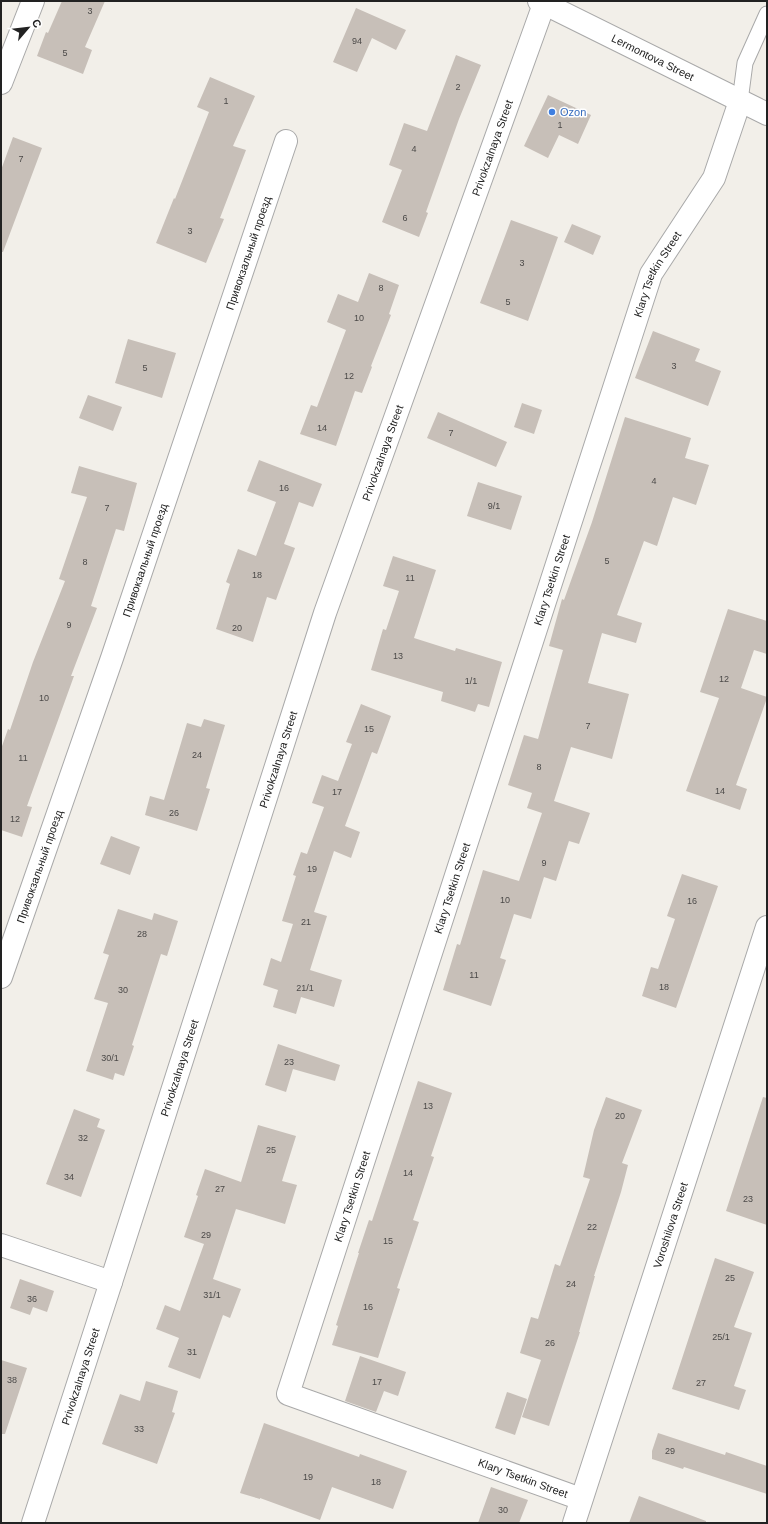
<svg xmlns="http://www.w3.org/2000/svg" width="768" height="1524" viewBox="0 0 768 1524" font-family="Helvetica,sans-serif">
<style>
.building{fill:#c7bfb8}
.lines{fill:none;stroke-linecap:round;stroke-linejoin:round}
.service-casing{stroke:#a9a9a9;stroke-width:17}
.minor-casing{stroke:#a9a9a9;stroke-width:24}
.tertiary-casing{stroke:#a9a9a9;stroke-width:24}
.service{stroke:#fff;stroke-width:15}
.minor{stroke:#fff;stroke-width:22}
.tertiary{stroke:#fff;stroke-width:22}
.shop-dot{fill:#3f7fe0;stroke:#fff;stroke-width:1.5}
.labels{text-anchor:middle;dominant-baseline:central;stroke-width:3;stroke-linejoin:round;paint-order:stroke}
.number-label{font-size:9px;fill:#4b4948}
.street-label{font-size:11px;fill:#222;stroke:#fff}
.shop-label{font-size:11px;fill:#366cbe;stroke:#fff;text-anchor:start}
</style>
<rect width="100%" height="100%" fill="#f2efe9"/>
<path class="building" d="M62 1H105L85 47 92 50 83 74 37 56 46 32 48 33Z
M356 8 406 30 396 50 372 38 357 72 333 62Z
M456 55 481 65 459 119 426 212 428 213 419 237 382 222 402 170 389 165 404 123 427 131Z
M210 77 255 96 233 146 246 150 220 218 224 219 206 263 156 243 174 198 175 199 209 112 197 107Z
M548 95 591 115 578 144 559 135 548 158 524 146Z
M13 137 42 148 3 252H1V170Z
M511 220 558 237 528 321 480 303Z
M572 224 601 236 593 255 564 242Z
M369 273 399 285 389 314 391 315 371 366 372 367 362 393 355 391 336 446 300 434 311 405 317 407 346 330 327 322 338 294 358 302Z
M653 331 700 349 695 361 721 371 708 406 635 378Z
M128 339 176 353 162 398 115 383Z
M88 395 122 407 113 431 79 418Z
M522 403 542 410 534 434 514 427Z
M438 412 507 442 496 467 427 438Z
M625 417 691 438 685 458 709 465 696 505 673 497 657 546 644 541 617 615 642 623 636 643 602 633 588 683 629 694 612 759 571 747 554 801 590 813 579 844 569 841 556 881 544 877 531 919 514 914 500 958 506 960 491 1006 443 990 457 944 460 945 483 870 519 881 542 813 527 808 532 793 508 785 524 735 538 739 563 650 549 646 562 599 564 600 592 522Z
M259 460 322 484 313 507 299 502 284 544 295 548 276 600 267 597 253 642 216 629 230 584 226 582 238 549 256 556 276 502 247 491Z
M79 466 137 483 124 531 116 529 91 606 97 608 71 676H74L27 806 32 807 22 837 1 830V749L8 729 10 730 33 662 65 581 59 579 87 497 71 493Z
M478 482 522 496 511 530 467 516Z
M393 556 436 570 414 638 455 651 456 648 502 662 489 707 478 704 475 712 441 701 443 692 371 670 383 629 386 630 399 591 383 586Z
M728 609 767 621V654L754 650 741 688 767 697V698L736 785 747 789 740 810 686 791 719 698 700 692Z
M361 704 391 716 377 754 372 752 345 826 360 832 351 858 334 851 314 912 327 916 310 970 342 980 334 1007 301 997 296 1014 273 1007 278 990 263 985 271 958 281 962 293 924 282 921 296 876 293 875 301 852 307 854 324 807 312 803 322 775 338 781 352 744 346 742Z
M204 719 225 725 206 788 210 789 197 831 145 815 150 796 164 800 187 723 201 727Z
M111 836 140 847 130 875 100 864Z
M682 874 718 886 676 1008 642 996 651 967 658 969 675 919 667 916Z
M118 909 152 920 154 913 178 921 167 956 161 954 132 1045 134 1046 124 1076 115 1073 113 1080 86 1071 108 1003 94 999 109 955 103 953Z
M278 1044 340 1065 335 1081 293 1069 286 1092 265 1085Z
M418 1081 452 1093 431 1156 434 1157 413 1220 419 1222 397 1288 400 1289 378 1358 332 1345 338 1326 336 1325 359 1253H358L369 1220 372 1221Z
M606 1097 642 1110 622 1163 628 1165 621 1192 594 1276H595L579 1332H580L549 1426 522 1417 541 1360 520 1353 531 1317 538 1319 555 1264 560 1266 590 1179 583 1177 594 1130Z
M763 1097 767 1098V1225L726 1211Z
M74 1109 100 1119 97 1127 105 1130 81 1197 46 1184Z
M258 1125 296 1136 282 1181 297 1185 285 1224 236 1209 213 1279 241 1289 230 1318 223 1315 200 1379 168 1367 179 1338 156 1329 165 1305 180 1311 204 1244 184 1237 198 1196 196 1195 205 1169 241 1182Z
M715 1258 754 1272 734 1327 752 1333 734 1386 746 1390 739 1410 672 1389Z
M20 1279 54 1291 47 1312 33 1307 30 1315 10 1308Z
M360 1356 406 1372 398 1396 384 1391 376 1412 345 1401Z
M1 1360 27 1368 5 1434H1Z
M146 1381 178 1391 172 1412 175 1413 157 1464 102 1444 120 1394 140 1401Z
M507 1392 527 1399 515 1435 495 1428Z
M264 1423 359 1457 360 1454 407 1471 393 1509 332 1487 320 1520 260 1498V1499L240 1493Z
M658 1433 725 1455 726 1452 767 1466V1494L684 1467 683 1469 652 1459V1451Z
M491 1487 528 1500 519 1523H478Z
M639 1496 706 1521V1523H629Z"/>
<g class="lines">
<defs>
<path id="service" d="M740 101 745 63 767 14"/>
<g id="minor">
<path id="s1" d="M1 977 112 658 286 141"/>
<path d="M1 1245 111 1282"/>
<path id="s2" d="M581 1499 288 1394 651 274 714 178 740 101"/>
<path id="s3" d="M33 1523 111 1282 325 613 544 4"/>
<path id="s4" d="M574 1523 767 927"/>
</g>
<g id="tertiary">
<path id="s5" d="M539 1 767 114"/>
<path d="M1 83 33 1"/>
</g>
</defs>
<use href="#service" class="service-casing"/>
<use href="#minor" class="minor-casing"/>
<use href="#tertiary" class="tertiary-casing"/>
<use href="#service" class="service"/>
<use href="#minor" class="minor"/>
<use href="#tertiary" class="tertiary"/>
</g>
<circle class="shop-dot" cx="552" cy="112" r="4"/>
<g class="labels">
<g class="number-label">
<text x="90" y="11">3</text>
<text x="357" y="41">94</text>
<text x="65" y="53">5</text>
<text x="458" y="87">2</text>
<text x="226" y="101">1</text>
<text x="560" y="125">1</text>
<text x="414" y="149">4</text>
<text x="21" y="159">7</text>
<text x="405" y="218">6</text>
<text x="190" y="231">3</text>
<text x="522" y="263">3</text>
<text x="381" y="288">8</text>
<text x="508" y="302">5</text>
<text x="359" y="318">10</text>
<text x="674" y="366">3</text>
<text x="145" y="368">5</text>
<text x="349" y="376">12</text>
<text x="322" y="428">14</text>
<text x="451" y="433">7</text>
<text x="654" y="481">4</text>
<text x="284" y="488">16</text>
<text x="494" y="506">9/1</text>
<text x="107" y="508">7</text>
<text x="607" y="561">5</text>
<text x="85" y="562">8</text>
<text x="257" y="575">18</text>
<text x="410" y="578">11</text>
<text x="69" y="625">9</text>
<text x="237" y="628">20</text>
<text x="398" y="656">13</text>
<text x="724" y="679">12</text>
<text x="471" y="681">1/1</text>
<text x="44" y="698">10</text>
<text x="588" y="726">7</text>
<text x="369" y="729">15</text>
<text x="197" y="755">24</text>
<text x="23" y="758">11</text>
<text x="539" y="767">8</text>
<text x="720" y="791">14</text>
<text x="337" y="792">17</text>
<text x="174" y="813">26</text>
<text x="15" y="819">12</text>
<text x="544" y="863">9</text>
<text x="312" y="869">19</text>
<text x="505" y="900">10</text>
<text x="692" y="901">16</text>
<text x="306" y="922">21</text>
<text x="142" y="934">28</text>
<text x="474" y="975">11</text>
<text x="664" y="987">18</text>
<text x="305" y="988">21/1</text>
<text x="123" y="990">30</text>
<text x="110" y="1058">30/1</text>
<text x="289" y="1062">23</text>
<text x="428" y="1106">13</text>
<text x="620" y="1116">20</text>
<text x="83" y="1138">32</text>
<text x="271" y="1150">25</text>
<text x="408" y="1173">14</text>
<text x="69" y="1177">34</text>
<text x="220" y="1189">27</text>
<text x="748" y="1199">23</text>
<text x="592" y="1227">22</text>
<text x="206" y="1235">29</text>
<text x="388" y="1241">15</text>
<text x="730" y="1278">25</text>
<text x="571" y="1284">24</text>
<text x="212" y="1295">31/1</text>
<text x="32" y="1299">36</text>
<text x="368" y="1307">16</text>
<text x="721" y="1337">25/1</text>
<text x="550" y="1343">26</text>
<text x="192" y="1352">31</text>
<text x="12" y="1380">38</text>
<text x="377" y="1382">17</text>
<text x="701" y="1383">27</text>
<text x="139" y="1429">33</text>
<text x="670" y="1451">29</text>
<text x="308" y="1477">19</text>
<text x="376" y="1482">18</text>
<text x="503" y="1510">30</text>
</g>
<g class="street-label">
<text stroke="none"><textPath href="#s5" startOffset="127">Lermontova Street</textPath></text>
<text stroke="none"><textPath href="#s3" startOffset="1450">Privokzalnaya Street</textPath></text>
<text stroke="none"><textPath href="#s1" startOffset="765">Привокзальный проезд</textPath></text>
<text stroke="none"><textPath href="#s2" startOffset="1491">Klary Tsetkin Street</textPath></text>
<text stroke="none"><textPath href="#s3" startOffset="1126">Privokzalnaya Street</textPath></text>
<text stroke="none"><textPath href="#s1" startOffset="441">Привокзальный проезд</textPath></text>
<text stroke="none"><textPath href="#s2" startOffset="1167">Klary Tsetkin Street</textPath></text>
<text stroke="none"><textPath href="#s3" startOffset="802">Privokzalnaya Street</textPath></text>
<text stroke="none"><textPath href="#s1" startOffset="117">Привокзальный проезд</textPath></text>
<text stroke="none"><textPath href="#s2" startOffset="843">Klary Tsetkin Street</textPath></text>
<text stroke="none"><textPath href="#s3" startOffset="478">Privokzalnaya Street</textPath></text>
<text stroke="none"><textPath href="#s2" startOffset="519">Klary Tsetkin Street</textPath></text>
<text stroke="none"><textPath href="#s4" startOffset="313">Voroshilova Street</textPath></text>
<text stroke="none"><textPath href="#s3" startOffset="154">Privokzalnaya Street</textPath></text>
<text transform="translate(523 1478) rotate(20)">Klary Tsetkin Street</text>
</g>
<g class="shop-label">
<text x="560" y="112">Ozon</text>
</g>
</g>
<rect width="768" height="1524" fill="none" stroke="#222222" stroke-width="4"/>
<g transform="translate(28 28) rotate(62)" stroke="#ffffff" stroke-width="3" paint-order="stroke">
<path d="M0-3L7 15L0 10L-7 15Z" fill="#222222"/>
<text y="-6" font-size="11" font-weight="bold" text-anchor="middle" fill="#222222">С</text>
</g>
</svg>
